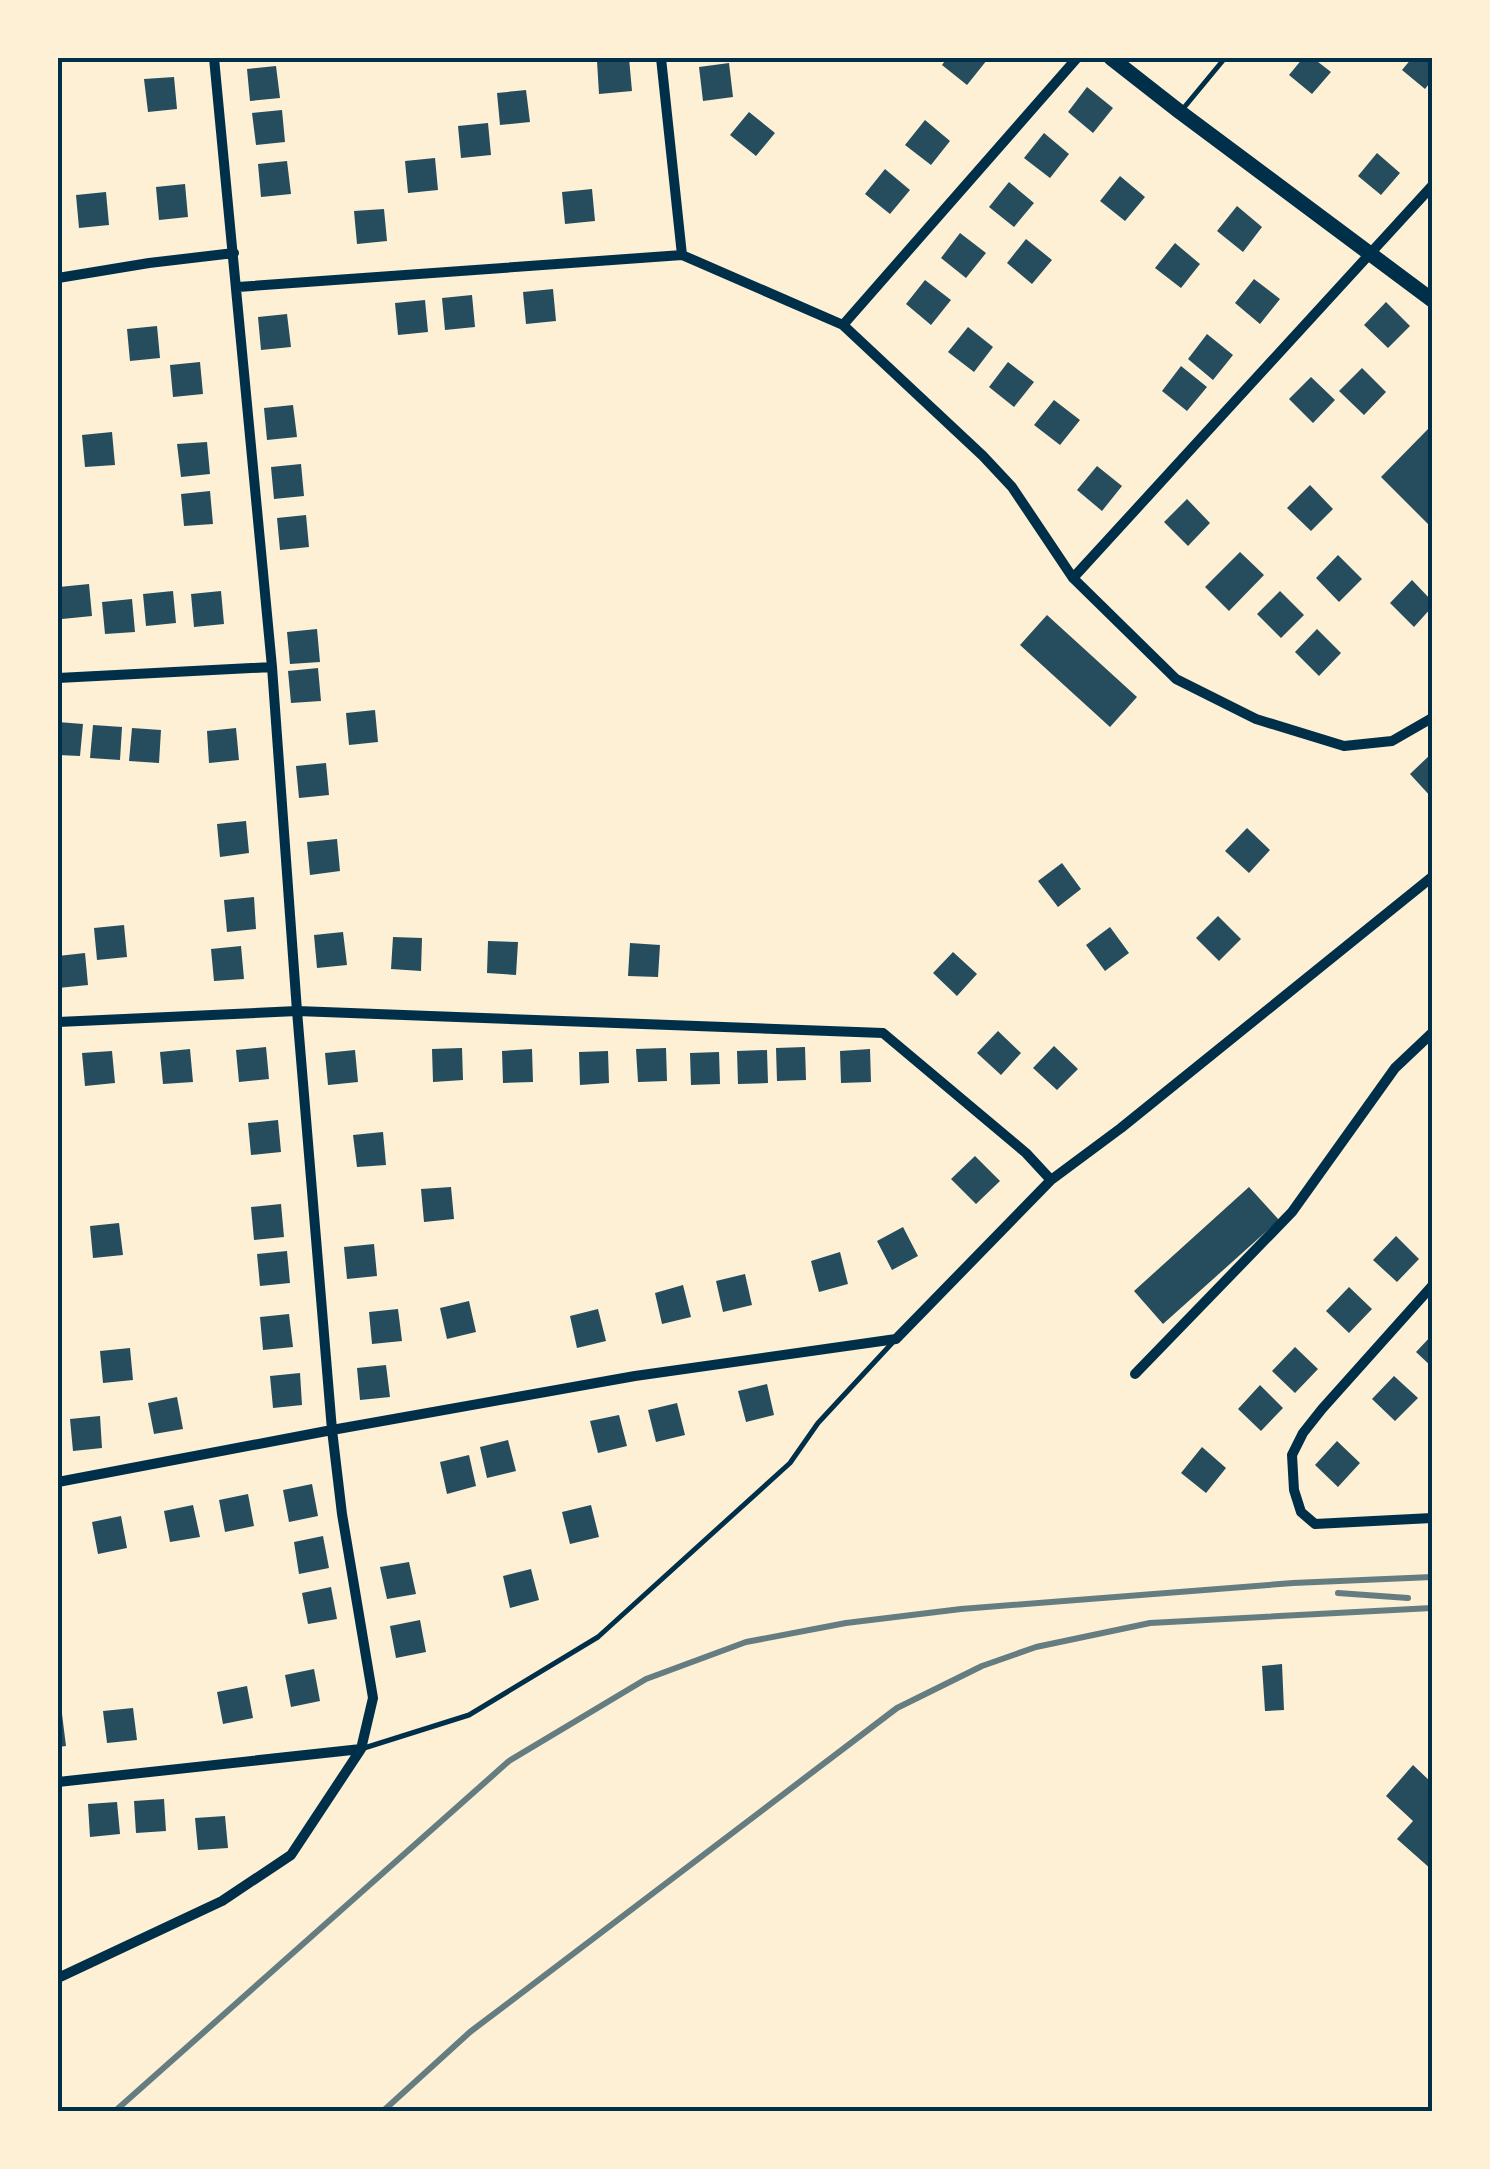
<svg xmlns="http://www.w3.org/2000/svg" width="1490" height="2169" viewBox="0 0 1490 2169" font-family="'Exo 2',sans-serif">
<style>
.building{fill:#264d5e}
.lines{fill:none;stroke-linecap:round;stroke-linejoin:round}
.service{stroke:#003049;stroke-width:5}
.minor{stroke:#003049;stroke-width:10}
.primary{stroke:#003049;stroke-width:15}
.rail{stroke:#657d81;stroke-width:6}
.neatline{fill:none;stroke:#003049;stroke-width:4}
</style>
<rect width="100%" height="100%" fill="#fdf0d5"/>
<path class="building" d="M629 58 632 91 599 94 597 61Z
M947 58H983L987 60 967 85 942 65Z
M1303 58H1313L1331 72 1312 94 1289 75Z
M1412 58H1432V80L1425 89 1402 70Z
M729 63 733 97 703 101 699 67Z
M276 66 280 98 250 101 247 69Z
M174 77 177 109 148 112 144 79Z
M1087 87 1113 108 1093 133 1068 112Z
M526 90 530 122 500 125 497 93Z
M282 110 285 142 256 145 252 113Z
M749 112 775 133 756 156 730 135Z
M925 120 950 141 931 165 905 145Z
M488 123 491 155 461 158 458 126Z
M1044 133 1069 154 1050 178 1024 158Z
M1377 153 1400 173 1381 195 1358 176Z
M435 158 438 190 408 193 405 161Z
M287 161 291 194 261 197 258 164Z
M885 169 910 190 890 214 865 194Z
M1120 176 1145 197 1125 221 1100 201Z
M1009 182 1034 203 1014 227 989 207Z
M185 184 188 217 159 220 156 187Z
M592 189 595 221 565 224 562 192Z
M106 192 109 225 79 228 76 195Z
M1237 206 1262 227 1243 252 1217 231Z
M384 209 387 241 357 244 354 211Z
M960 233 986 253 966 278 941 258Z
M1026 239 1052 260 1032 284 1007 263Z
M1175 243 1200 264 1181 288 1155 268Z
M1254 279 1280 299 1260 324 1235 303Z
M925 280 951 300 931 325 906 304Z
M553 289 556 321 526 324 523 292Z
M472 295 475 327 445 330 442 298Z
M425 300 428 332 398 335 395 303Z
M1386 302 1410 326 1388 348 1364 325Z
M287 314 291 347 261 350 258 317Z
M157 326 160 358 130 361 127 329Z
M968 327 993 347 974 372 948 352Z
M1207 334 1233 355 1213 380 1188 359Z
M200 362 203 394 173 397 170 365Z
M1008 362 1034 382 1014 407 989 387Z
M1181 366 1207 387 1187 411 1162 391Z
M1362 368 1386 392 1364 415 1339 391Z
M1311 377 1335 400 1313 423 1289 399Z
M1054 400 1080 420 1060 445 1034 425Z
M293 405 297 437 267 440 264 408Z
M1430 427 1432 429V528L1381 477Z
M112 432 115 465 85 467 82 435Z
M207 442 210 474 181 477 177 444Z
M301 464 304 496 274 499 271 467Z
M1097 466 1122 486 1102 511 1077 490Z
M1310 485 1333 509 1311 531 1287 508Z
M210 491 213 524 184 526 181 494Z
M1187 499 1210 523 1188 546 1164 522Z
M306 515 309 547 280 550 277 518Z
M1240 552 1264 575 1229 611 1205 587Z
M1338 555 1362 579 1339 602 1316 578Z
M1412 580 1432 601V607L1414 627 1390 603Z
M89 584 92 616 62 619 59 587Z
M173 591 176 623 146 626 143 594Z
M221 591 224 624 194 627 191 594Z
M1280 591 1304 615 1281 638 1257 614Z
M132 599 135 632 105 634 102 602Z
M1047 615 1137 697 1110 727 1020 645Z
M317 629 320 662 290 664 287 632Z
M1317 629 1341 653 1319 676 1295 652Z
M318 668 321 701 291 703 288 671Z
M375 710 378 742 349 745 346 713Z
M58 722 83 724 80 756 58 755Z
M93 725 122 727 120 760 90 758Z
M132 728 161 730 159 763 129 761Z
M236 728 239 760 209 763 207 731Z
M1432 753V798L1410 774Z
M326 763 329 795 299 798 296 766Z
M246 821 249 853 220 857 217 824Z
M1247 828 1270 850 1249 873 1225 851Z
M337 839 340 871 310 875 307 842Z
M1062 863 1081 889 1058 907 1038 881Z
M254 897 256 929 227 932 224 900Z
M1218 916 1241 939 1219 961 1196 938Z
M124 925 127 957 97 960 94 928Z
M1110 927 1129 953 1105 971 1086 945Z
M343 932 347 965 317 968 314 935Z
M393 937 422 938 421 971 391 969Z
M488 941 518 942 516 975 487 973Z
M630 943 660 945 658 977 628 976Z
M241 946 244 979 214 981 211 949Z
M953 952 977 974 957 996 933 973Z
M85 953 88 985 58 988V956Z
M998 1031 1021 1053 1001 1075 977 1053Z
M1054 1046 1078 1069 1057 1090 1033 1068Z
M266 1047 269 1079 239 1082 236 1050Z
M805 1047 806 1080 777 1081 776 1048Z
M462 1048 463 1080 433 1082 432 1049Z
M666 1048 667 1081 638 1082 636 1049Z
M190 1049 193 1082 163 1084 160 1052Z
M532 1049 533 1082 503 1083 502 1051Z
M870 1049 871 1082 841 1083 840 1051Z
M355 1050 358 1082 328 1085 325 1053Z
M767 1050 768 1083 738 1084 737 1051Z
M112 1051 115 1083 85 1086 82 1053Z
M608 1051 609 1083 580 1085 579 1052Z
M719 1052 720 1084 691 1085 690 1053Z
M278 1120 281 1152 251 1155 248 1123Z
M383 1132 386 1165 357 1167 353 1135Z
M975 1156 1000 1181 976 1204 951 1179Z
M451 1187 454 1219 424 1222 421 1189Z
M1249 1187 1279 1220 1163 1324 1134 1291Z
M281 1204 284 1237 254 1240 251 1207Z
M119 1223 123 1255 93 1258 90 1226Z
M903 1227 918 1256 892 1270 877 1241Z
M1396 1236 1419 1259 1397 1282 1373 1260Z
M374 1244 377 1276 347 1279 344 1247Z
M287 1251 290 1283 260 1286 257 1254Z
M840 1252 848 1284 819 1292 811 1261Z
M745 1274 752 1305 723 1312 716 1281Z
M683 1285 691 1317 662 1324 655 1293Z
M1349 1287 1372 1309 1349 1333 1326 1311Z
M469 1301 476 1332 447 1339 440 1308Z
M398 1309 402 1341 372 1344 369 1312Z
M598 1309 606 1341 577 1348 570 1316Z
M289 1314 293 1347 263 1350 260 1317Z
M1432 1335V1367L1416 1352Z
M1295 1347 1318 1369 1295 1393 1272 1371Z
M130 1348 133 1380 103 1383 100 1351Z
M386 1365 390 1397 360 1400 357 1368Z
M300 1373 302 1405 273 1408 270 1376Z
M1394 1376 1418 1398 1395 1421 1372 1399Z
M767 1384 774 1415 746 1422 738 1391Z
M1260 1385 1283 1408 1261 1431 1238 1409Z
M177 1397 183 1429 154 1434 148 1403Z
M677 1403 685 1435 656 1442 648 1410Z
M619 1415 627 1446 598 1453 590 1421Z
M100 1416 102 1448 73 1451 70 1419Z
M508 1440 516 1471 487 1478 480 1447Z
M1337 1441 1360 1463 1338 1487 1315 1465Z
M1202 1447 1226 1468 1206 1493 1181 1473Z
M469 1455 476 1486 447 1494 440 1462Z
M312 1484 318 1516 289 1522 283 1490Z
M248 1494 254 1526 225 1532 219 1500Z
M193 1505 200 1537 170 1542 164 1511Z
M591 1505 599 1537 570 1544 562 1512Z
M121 1516 127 1548 98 1554 92 1522Z
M323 1536 329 1568 299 1574 294 1542Z
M409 1562 416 1594 387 1599 380 1567Z
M531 1569 539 1600 510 1608 503 1576Z
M331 1587 337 1619 308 1624 302 1593Z
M420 1620 426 1652 396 1658 390 1626Z
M1282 1664 1284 1710 1265 1711 1262 1666Z
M314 1669 320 1701 291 1707 285 1675Z
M247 1686 253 1718 223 1724 217 1692Z
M133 1708 137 1740 107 1743 103 1711Z
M62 1714 66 1746 58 1747V1715Z
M1413 1765 1432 1783V1870L1397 1839 1413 1821 1386 1796Z
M164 1799 166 1831 136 1833 134 1801Z
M117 1802 120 1834 90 1837 88 1804Z
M225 1816 228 1848 198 1850 195 1818Z"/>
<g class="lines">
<path class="service" d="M1182 110 1225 58
M361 1749 469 1715 598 1637 790 1463 818 1423 894 1341"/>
<path class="minor" d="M661 58 682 255
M58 278 149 263 234 253
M238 287 682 255 843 325 983 456 1012 487 1073 578 1176 679 1256 719 1344 746 1392 741 1432 718
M843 325 1077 58
M1073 578 1432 186
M58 678 272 667
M58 1022 297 1011 883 1033 1026 1153 1051 1180
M1432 1286 1322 1409 1303 1433 1292 1455 1294 1490 1301 1512 1315 1524 1432 1518
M1135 1374 1292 1212 1395 1068 1432 1033
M58 1482 332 1430 635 1376 896 1339 1051 1180 1121 1128 1432 877
M58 1782 361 1749
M58 1978 222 1901 291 1855 361 1749 373 1698 342 1514 332 1430 297 1011 272 667 214 58"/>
<path class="primary" d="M1111 58 1180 112 1432 300"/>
<path class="rail" d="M1338 1593 1408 1598
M114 2112 509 1761 646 1679 746 1642 846 1623 961 1609 1293 1583 1432 1577
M382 2112 470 2032 897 1708 982 1666 1036 1647 1150 1623 1432 1608"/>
</g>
<rect width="1490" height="2169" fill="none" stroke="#fdf0d5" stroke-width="120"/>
<rect x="60" y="60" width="1370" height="2049" class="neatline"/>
</svg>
